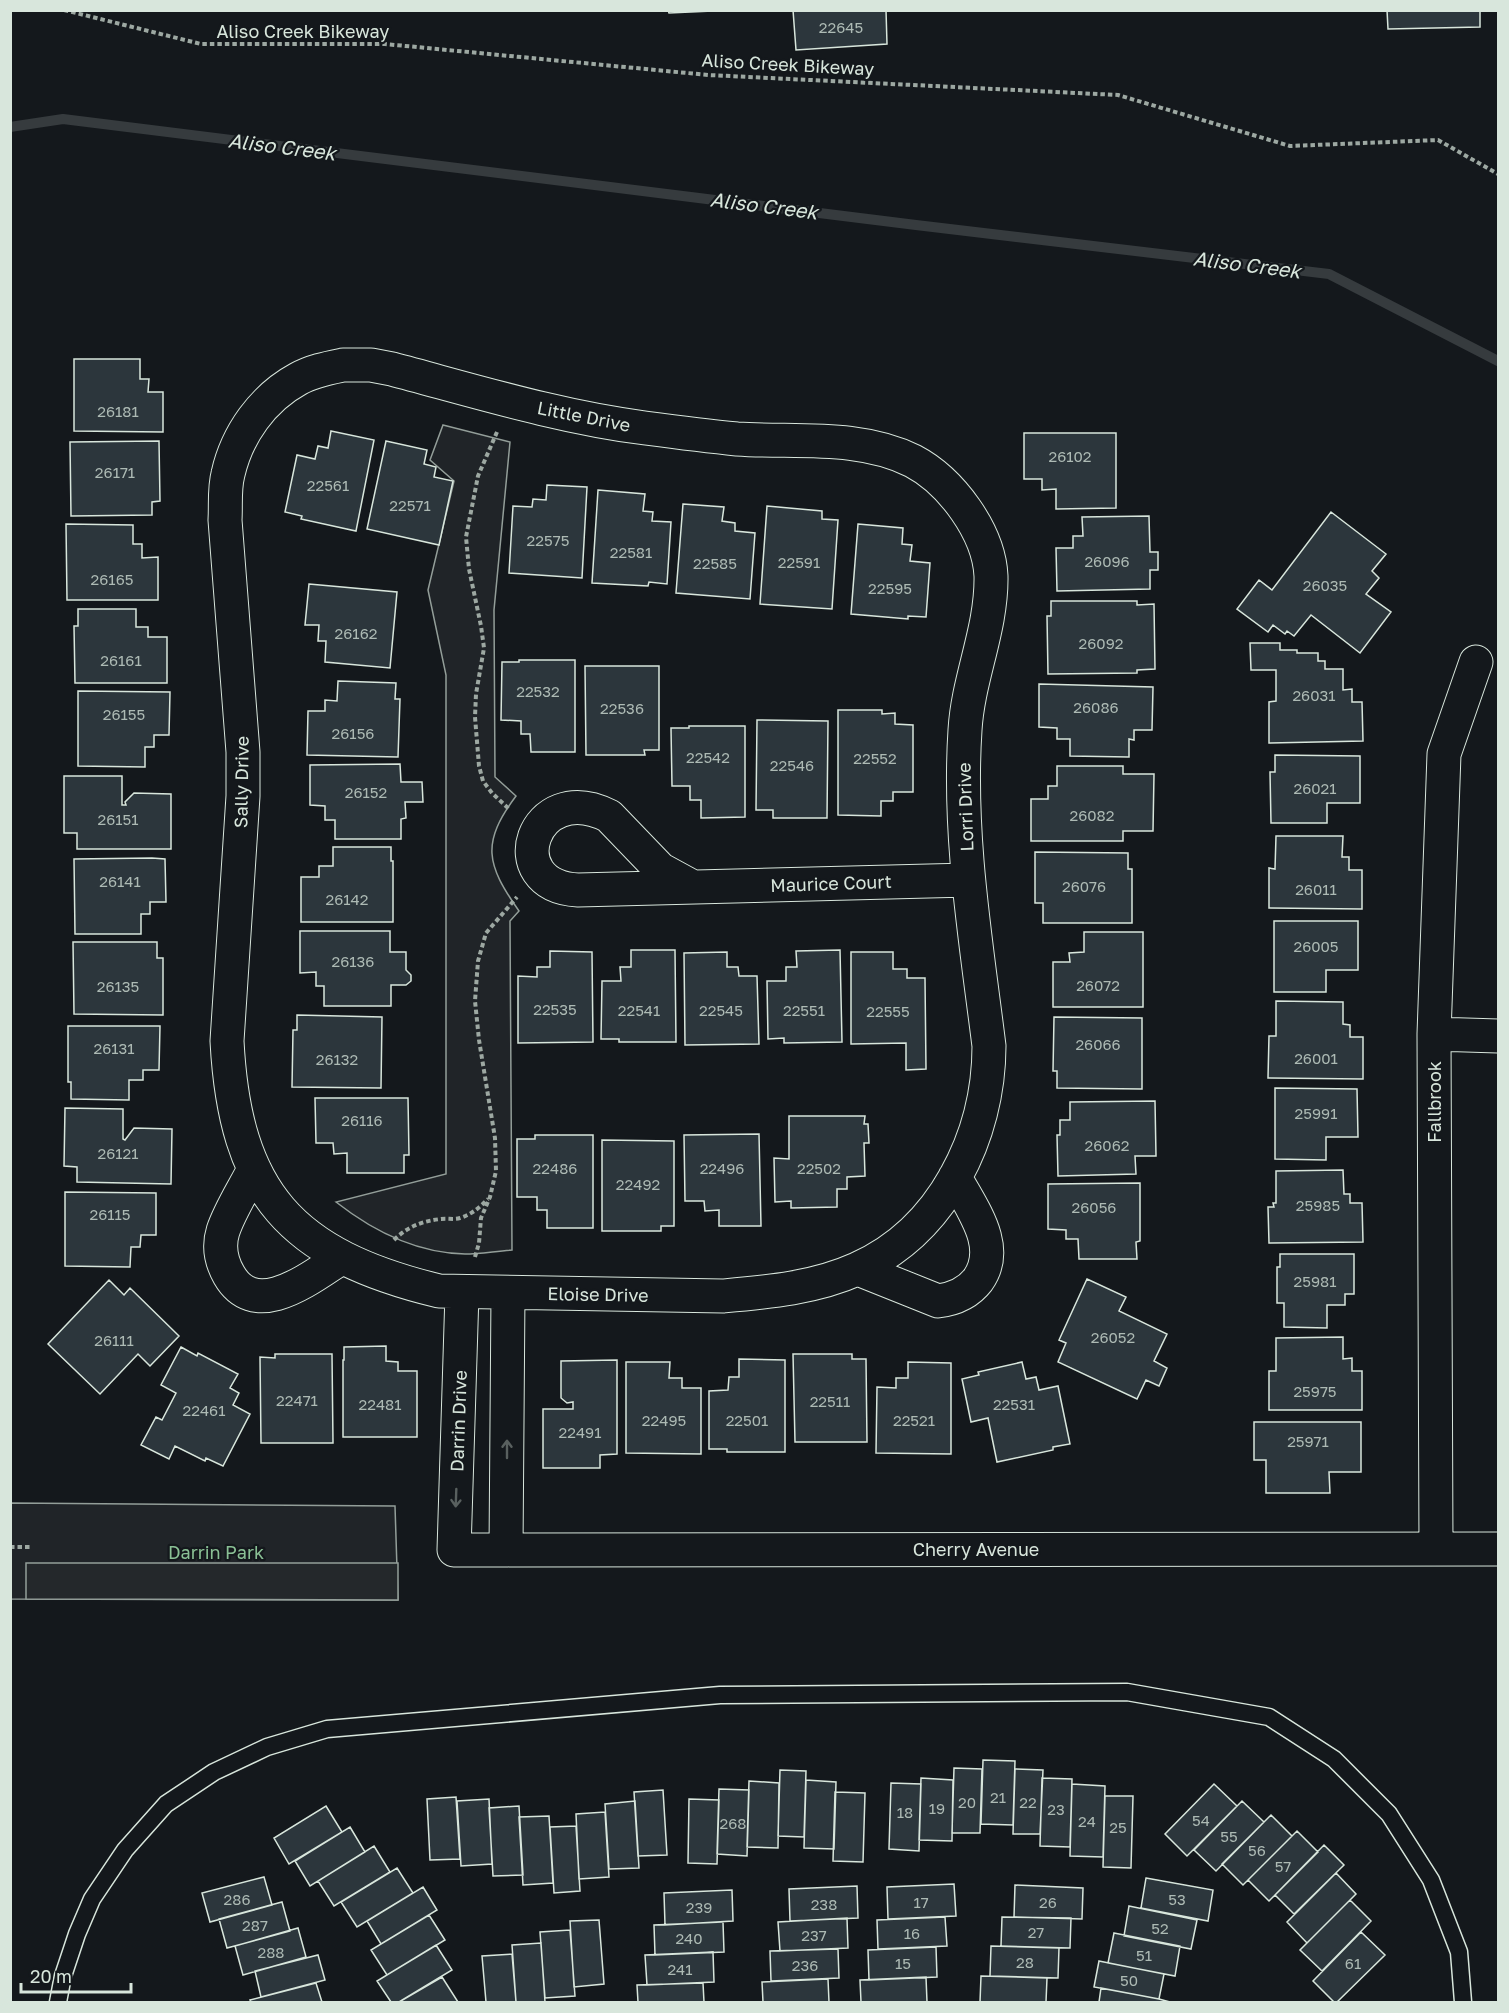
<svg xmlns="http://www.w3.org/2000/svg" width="1509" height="2013" viewBox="0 0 1509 2013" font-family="'Golos Text',sans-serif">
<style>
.green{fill:#202428;stroke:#939e99;stroke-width:1.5}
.parking{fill:#24282b;stroke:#939e99;stroke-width:1.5}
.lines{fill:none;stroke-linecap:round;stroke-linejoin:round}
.stream{stroke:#363b3e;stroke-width:10}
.building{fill:#2c363c;stroke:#d8e6dc;stroke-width:1.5}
.service-casing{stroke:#d8e6dc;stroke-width:19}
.minor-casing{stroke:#d8e6dc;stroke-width:35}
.path{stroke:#9da8a2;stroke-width:4;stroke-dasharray:4.5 3;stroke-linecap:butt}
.service{stroke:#14181c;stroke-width:16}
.minor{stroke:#14181c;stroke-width:33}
.oneway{stroke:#59605f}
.labels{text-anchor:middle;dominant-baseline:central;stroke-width:4.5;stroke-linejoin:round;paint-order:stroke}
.number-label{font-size:15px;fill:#adbab4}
.street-label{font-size:18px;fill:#d8e6dc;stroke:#14181c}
.park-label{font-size:18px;fill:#8ac095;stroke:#14181c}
.water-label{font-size:20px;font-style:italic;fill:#d8e6dc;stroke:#14181c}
</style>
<rect width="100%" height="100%" fill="#14181c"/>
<path class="green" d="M443 425 510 442 494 610 495 777 516 796C481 843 486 864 519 911L510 921 512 1250C496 1251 480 1254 465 1254 417 1253 373 1231 336 1202L446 1174V675L428 590 454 481 430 460Z
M11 1503 395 1506 398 1600 11 1599Z"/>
<path class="parking" d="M26 1563H398V1600L26 1599Z"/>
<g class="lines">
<path class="stream" d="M10 127 63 119 916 225 1329 274 1498 361"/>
</g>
<path class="building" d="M668 10H735L669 13Z
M793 10H886L887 44 796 50Z
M1387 10H1480V27L1388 29Z
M74 359H140V379H149L148 392H163V432L74 431Z
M331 431 374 440 356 531 301 519 302 516 285 512 297 455 315 459 318 446 328 448Z
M1024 433H1116V508L1056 509V489L1042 490V479H1024Z
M159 441 160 501 152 502V515L71 516 70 442Z
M386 441 427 450 424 464 436 467 434 477 453 481 439 545 367 529Z
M547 485 587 487 582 578 509 573 513 506 532 507 533 499 546 500Z
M598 490 645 494 643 511 653 512 652 521 671 522 667 584 649 582 648 586 592 583Z
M683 504 724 507 722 521 735 523V531L755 533 750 599 676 593Z
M767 506 822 511V519L838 520 832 609 760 604Z
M1331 512 1386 554 1372 571 1379 578 1366 594 1391 612 1360 653 1311 615 1294 636 1287 631 1285 634 1273 625 1268 632 1237 609 1259 580 1272 590Z
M1149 516 1150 552H1158V570H1150V589L1057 591 1056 548H1073V536H1083L1082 517Z
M66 524 133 525V544H142V558L158 557V600H67Z
M858 524 903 528 902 544 912 545 910 561 930 563 926 617 908 616V619L851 614Z
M309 584 397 592 390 668 325 662 326 641H318L319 625H305Z
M1051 601H1137V605L1154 604 1155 669 1137 670V673L1048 674 1047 616H1051Z
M78 609H136V627H148V637H167V683H75L74 626H78Z
M1250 643H1280V650H1297V653H1318V661H1325V669H1343V690L1352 689V702H1362L1363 741 1269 743V702L1276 701V670H1251Z
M519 660H575V752H531L530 734H521V721L501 720 502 662H519Z
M585 666H659V750H644L645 755H586Z
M338 681 396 683 395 699H400L398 757 307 755 308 711H325V700L337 701Z
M1039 684 1153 687 1152 730H1134V740L1129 739V757L1070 756V739H1057V728L1039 727Z
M78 691 170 692 169 735H154V747H145V767L78 766Z
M838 710H882V714L895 713V724L913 725V792H893V801H881V816L838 815Z
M757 720 828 721 827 818H773V810H756Z
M689 726H745V817L701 818V800H690V786H672L671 728H689Z
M1275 755 1360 756V803H1327V823H1271L1270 772H1275Z
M400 764 401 782H422L423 802H405L406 818 401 819V839H335V820H325V806L310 805V765Z
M1057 766H1123V774H1154L1153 831H1123V841H1031V799H1048V786H1057Z
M64 776H122V805H126L125 802 134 793 171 794V849H77V833H64Z
M1276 836H1343L1342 857H1349V870H1362V909L1269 908V868L1275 869Z
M333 847H391V861H393V922H301V877H319V866H333Z
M1035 852 1128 853V869H1132V923H1043V903H1035Z
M152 858 165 859 166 902H150V914H141V934H75L74 859Z
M1274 921H1358V970H1326V992H1274Z
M300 931H390V952H406V970L411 975V981L406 985H391V1006H324V986H316V972L300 973Z
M1084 932H1143V1007H1053V962H1070L1069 953 1084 952Z
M73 942H157V958H163V1015L74 1014Z
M631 950H675L676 1042H619V1039H601L602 981H621L620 967H631Z
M840 950 842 1042 784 1043V1038L768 1039 767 981H786V967H797L796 951Z
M550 951 592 952 593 1042 518 1043V976L537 977V967H550Z
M727 952V967H738L739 976H757L759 1044 685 1045 684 953Z
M851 952H893V969H907V978H925L926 1069 906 1070V1043L851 1044Z
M1276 1001 1343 1002V1024L1350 1025V1037H1363V1079L1268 1078 1269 1036H1276Z
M297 1015 382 1017 381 1088 292 1087 293 1030H297Z
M1054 1017 1142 1018V1089L1057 1088V1071H1053Z
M68 1026H160L159 1070H143V1080H129V1100L71 1099V1082H68Z
M1275 1088 1357 1089 1358 1137H1326V1160L1275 1159Z
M315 1098H408L409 1155H404V1173H347V1153L334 1154 333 1143H316Z
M1155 1101 1156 1156H1135L1136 1174 1058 1176 1057 1135H1060V1120H1070V1102Z
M65 1108 123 1109V1139L125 1140 134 1128 172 1129 171 1184 77 1182V1167L64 1166Z
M789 1116H865L864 1124H868L869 1143H864L865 1176 847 1177V1189H837V1207L791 1208V1201L775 1202 774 1158 789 1159Z
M759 1134 761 1226H719V1210L705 1211 704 1201H685L684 1135Z
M535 1135H593V1228H547V1210H537V1197H517V1139H535Z
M602 1140 674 1141V1226H661V1231H602Z
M1343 1170 1344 1194H1350V1203H1362L1363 1242 1269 1243 1268 1207H1274L1273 1203H1276V1171Z
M1140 1183V1241L1136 1242 1137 1259H1079L1078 1239H1066V1230L1048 1229V1184Z
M65 1192 156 1193V1235H141L140 1247H131L130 1267 65 1266Z
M1280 1254H1354V1294H1345V1305H1327V1328L1284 1327V1303H1277V1267H1280Z
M1087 1279 1126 1297 1119 1311 1167 1334 1154 1361 1167 1368 1159 1386 1146 1380 1137 1399 1058 1362 1066 1343 1059 1340Z
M109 1280 124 1295 130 1288 179 1336 150 1366 138 1354 100 1394 48 1344Z
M1343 1337V1359L1352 1358V1371H1362V1410H1269V1371H1276V1338Z
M386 1346V1361L398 1362V1371H417V1437H343V1360H344V1347Z
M181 1347 197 1356 198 1353 238 1374 230 1388 239 1393 233 1405 250 1414 223 1466 206 1458 205 1461 175 1446 169 1459 141 1445 156 1417 162 1420 176 1393 161 1385Z
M275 1354H332L333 1443H261L260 1357 275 1358Z
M793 1354H852V1359H866L867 1442H795Z
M739 1359 785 1360V1452H727V1449H709V1391L728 1390 729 1377H739Z
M617 1360V1454L600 1455V1468H543V1409H573V1402L567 1403 561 1398V1361Z
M626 1362H670L669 1378H682V1388H701V1454L626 1453Z
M908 1362 951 1363V1454L876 1453 877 1387 896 1388V1378H908Z
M1022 1362 1026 1379 1036 1377 1039 1390 1058 1386 1070 1444 1053 1447V1450L997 1462 988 1418 971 1422 962 1379 979 1375 978 1372Z
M1254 1422H1361V1472H1329L1330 1493H1266V1460H1254Z
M983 1760 1015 1761 1013 1825 981 1824Z
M954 1768 982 1769 980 1833H952Z
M1015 1769 1043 1770 1040 1834H1013Z
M780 1770 806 1771 804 1837 778 1836Z
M921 1778 953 1780 952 1841 919 1840Z
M1042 1778 1072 1779 1070 1847 1040 1846Z
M806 1780 836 1782 834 1849 804 1848Z
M749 1781 779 1783 778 1848 747 1847Z
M891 1783 921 1784 919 1851 889 1849Z
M1072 1784 1105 1786 1103 1857 1070 1856Z
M1214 1784 1237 1806 1187 1856 1165 1834Z
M719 1789 749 1790 747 1856 717 1854Z
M663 1790 667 1855 638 1856 634 1792Z
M835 1792 865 1793 863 1862 833 1861Z
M1105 1796H1133L1131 1868 1103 1867Z
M456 1797 460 1859 430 1860 427 1799Z
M489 1799 492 1864 461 1866 457 1801Z
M689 1799 719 1800 717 1864 688 1863Z
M635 1801 639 1868 609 1869 605 1804Z
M1242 1801 1264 1822 1216 1871 1194 1850Z
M326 1806 342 1832 289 1864 274 1838Z
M519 1806 523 1875 493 1876 489 1808Z
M605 1812 609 1877 579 1879 576 1814Z
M1271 1815 1292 1836 1243 1885 1222 1864Z
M549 1816 553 1883 523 1885 519 1817Z
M576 1826 580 1891 554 1893 550 1827Z
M350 1827 365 1852 310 1886 295 1861Z
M1297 1831 1318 1852 1269 1901 1248 1880Z
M1324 1845 1344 1865 1294 1914 1275 1895Z
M374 1846 390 1872 334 1906 318 1881Z
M397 1868 413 1893 357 1927 341 1902Z
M1336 1873 1356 1894 1307 1943 1287 1922Z
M264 1877 272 1905 210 1922 202 1893Z
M1146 1878 1213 1890 1208 1921 1141 1908Z
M954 1884 956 1916 888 1919 887 1887Z
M1015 1885 1083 1888 1082 1919 1014 1917Z
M857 1886 858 1918 790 1921 789 1889Z
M423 1887 437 1910 381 1944 367 1921Z
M732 1890 733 1921 665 1925 664 1893Z
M1350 1900 1371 1921 1322 1971 1300 1950Z
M282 1902 290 1931 227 1948 219 1919Z
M1129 1906 1197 1920 1191 1949 1124 1936Z
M429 1915 445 1940 387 1975 371 1950Z
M945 1917 947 1946 878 1949 877 1920Z
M1002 1917 1071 1918 1070 1948 1001 1946Z
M847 1918 848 1948 780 1951 778 1922Z
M599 1920 604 1984 574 1987 570 1921Z
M723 1922 724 1952 655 1955 654 1925Z
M298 1928 306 1957 243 1975 235 1946Z
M570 1930 575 1996 545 1998 540 1932Z
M1361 1932 1385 1955 1337 2002H1334L1313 1981Z
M1114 1933 1180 1946 1175 1976 1108 1963Z
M541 1943 545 2002H516L512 1945Z
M436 1945 452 1970 399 2002H391L377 1981Z
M991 1946 1059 1948 1058 1978 990 1976Z
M936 1947 937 1977 869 1980 868 1950Z
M838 1949 839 1978 771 1981 770 1951Z
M713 1952 714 1982 647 1985 645 1955Z
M512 1954 516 2002H486L482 1956Z
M318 1955 325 1980 261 1997 255 1971Z
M1099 1961 1164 1974 1159 1999 1094 1987Z
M981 1976 1047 1978 1046 2002H980Z
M442 1977 458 2002H399Z
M926 1977 927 2002H861L860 1980Z
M828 1979 829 2002H763L762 1982Z
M316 1983 322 2002H251L250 2000Z
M703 1983 704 2002H638L637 1985Z
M1101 1988 1159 1999 1170 2002H1099Z"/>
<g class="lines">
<defs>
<path id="service" d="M58 2002 63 1976 77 1934 92 1899 125 1850 166 1804 214 1772 267 1747 327 1729 720 1695 1127 1692 1269 1717 1334 1759 1389 1814 1431 1880 1459 1952 1463 2002"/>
<path id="minor" d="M343 365H371L392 369C475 391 559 417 645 428 675 432 706 436 737 439 795 443 859 434 913 461 951 481 989 532 991 576 992 629 968 678 965 730 958 836 976 941 989 1046 989 1136 943 1231 857 1269 815 1288 768 1292 723 1296L439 1291C291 1255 235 1194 227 1041L243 796V752L225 520C226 505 224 489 228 474 237 434 263 398 298 379 312 371 328 368 343 365Z
M693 887 660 869 609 816C532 777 498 886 578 890L968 880
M1434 1034 1498 1036
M254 1169C244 1189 230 1210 223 1231 218 1247 221 1261 229 1275 256 1322 311 1277 341 1258
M858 1269 938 1301C954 1299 968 1293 978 1280 1002 1246 971 1208 955 1177
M462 1293 454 1550 1498 1549
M1436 1548 1434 1034 1444 754 1476 662
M506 1550 508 1293"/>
</defs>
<use href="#service" class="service-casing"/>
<use href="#minor" class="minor-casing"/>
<path class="path" d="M64 10 201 44H385L708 75 1118 95 1290 146 1438 140 1498 174
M497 432 478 476 466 537 469 569 481 626 484 648 476 694 475 717 479 766 483 781 492 793 510 810
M394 1240C407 1227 422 1221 441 1219 447 1218 454 1220 460 1218 472 1214 479 1208 488 1199
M475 1257 479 1243 481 1218 490 1197 496 1171 495 1138 479 1040 475 1001 478 961 486 933 517 897
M10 1547H30"/>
<use href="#service" class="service"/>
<use href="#minor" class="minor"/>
</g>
<defs><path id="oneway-shaft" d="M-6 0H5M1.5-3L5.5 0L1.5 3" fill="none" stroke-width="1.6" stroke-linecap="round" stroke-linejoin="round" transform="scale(1.5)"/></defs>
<g class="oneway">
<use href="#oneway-shaft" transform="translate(507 1449) rotate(-90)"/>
<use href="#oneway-shaft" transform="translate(456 1498) rotate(92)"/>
</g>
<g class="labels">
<g class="number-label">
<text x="841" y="27">22645</text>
<text x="118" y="411">26181</text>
<text x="1070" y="456">26102</text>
<text x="115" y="472">26171</text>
<text x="328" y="485">22561</text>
<text x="410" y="505">22571</text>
<text x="548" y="540">22575</text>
<text x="631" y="552">22581</text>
<text x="1107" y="561">26096</text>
<text x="799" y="562">22591</text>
<text x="715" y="563">22585</text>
<text x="112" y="579">26165</text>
<text x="1325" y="585">26035</text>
<text x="890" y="588">22595</text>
<text x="356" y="633">26162</text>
<text x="1101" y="643">26092</text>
<text x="121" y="660">26161</text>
<text x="538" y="691">22532</text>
<text x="1314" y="695">26031</text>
<text x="1096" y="707">26086</text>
<text x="622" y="708">22536</text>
<text x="124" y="714">26155</text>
<text x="353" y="733">26156</text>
<text x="708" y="757">22542</text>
<text x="875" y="758">22552</text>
<text x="792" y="765">22546</text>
<text x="1315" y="788">26021</text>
<text x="366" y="792">26152</text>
<text x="1092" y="815">26082</text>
<text x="118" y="819">26151</text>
<text x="120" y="881">26141</text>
<text x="1084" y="886">26076</text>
<text x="1316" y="889">26011</text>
<text x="347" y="899">26142</text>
<text x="1316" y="946">26005</text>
<text x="353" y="961">26136</text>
<text x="1098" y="985">26072</text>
<text x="118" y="986">26135</text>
<text x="555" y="1009">22535</text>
<text x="639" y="1010">22541</text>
<text x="721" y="1010">22545</text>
<text x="804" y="1010">22551</text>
<text x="888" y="1011">22555</text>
<text x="1098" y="1044">26066</text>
<text x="114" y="1048">26131</text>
<text x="1316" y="1058">26001</text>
<text x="337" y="1059">26132</text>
<text x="1316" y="1113">25991</text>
<text x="362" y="1120">26116</text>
<text x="1107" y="1145">26062</text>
<text x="118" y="1153">26121</text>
<text x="555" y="1168">22486</text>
<text x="722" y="1168">22496</text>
<text x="819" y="1168">22502</text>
<text x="638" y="1184">22492</text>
<text x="1318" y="1205">25985</text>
<text x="1094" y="1207">26056</text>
<text x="110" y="1214">26115</text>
<text x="1315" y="1281">25981</text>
<text x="1113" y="1337">26052</text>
<text x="114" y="1340">26111</text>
<text x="1315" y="1391">25975</text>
<text x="297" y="1400">22471</text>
<text x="830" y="1401">22511</text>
<text x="380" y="1404">22481</text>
<text x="1014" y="1404">22531</text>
<text x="204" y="1410">22461</text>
<text x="664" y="1420">22495</text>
<text x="747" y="1420">22501</text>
<text x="914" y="1420">22521</text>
<text x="580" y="1432">22491</text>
<text x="1308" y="1441">25971</text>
<text x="998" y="1797">21</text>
<text x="967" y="1802">20</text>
<text x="1028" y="1802">22</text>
<text x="937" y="1808">19</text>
<text x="1056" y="1809">23</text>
<text x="905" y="1812">18</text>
<text x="1201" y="1820">54</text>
<text x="1087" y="1821">24</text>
<text x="733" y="1823">268</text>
<text x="1118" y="1827">25</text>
<text x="1229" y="1836">55</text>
<text x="1257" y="1850">56</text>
<text x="1283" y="1866">57</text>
<text x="237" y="1899">286</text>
<text x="1177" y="1899">53</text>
<text x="921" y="1902">17</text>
<text x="1048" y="1902">26</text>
<text x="824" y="1904">238</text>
<text x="699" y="1907">239</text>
<text x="255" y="1925">287</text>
<text x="1160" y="1928">52</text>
<text x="1036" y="1932">27</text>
<text x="912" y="1933">16</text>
<text x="814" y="1935">237</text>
<text x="689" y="1938">240</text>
<text x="271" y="1952">288</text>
<text x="1144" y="1955">51</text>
<text x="1025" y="1962">28</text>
<text x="903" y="1963">15</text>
<text x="1353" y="1963">61</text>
<text x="805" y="1965">236</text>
<text x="680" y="1969">241</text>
<text x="1129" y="1980">50</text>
</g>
<g class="street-label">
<text x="303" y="31">Aliso Creek Bikeway</text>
<text transform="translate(788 64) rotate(3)">Aliso Creek Bikeway</text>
<text transform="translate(584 416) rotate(11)">Little Drive</text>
<text transform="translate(241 782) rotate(-89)">Sally Drive</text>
<text transform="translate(965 807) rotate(-92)">Lorri Drive</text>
<text transform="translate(831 883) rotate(-2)">Maurice Court</text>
<text transform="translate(1434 1102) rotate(-90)">Fallbrook</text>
<text transform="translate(598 1294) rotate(1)">Eloise Drive</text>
<text transform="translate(458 1421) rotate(-88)">Darrin Drive</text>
<text x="976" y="1549">Cherry Avenue</text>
</g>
<g class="park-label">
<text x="216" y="1552">Darrin Park</text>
</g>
<g class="water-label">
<text transform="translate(282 146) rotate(7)">Aliso Creek</text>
<text transform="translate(764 205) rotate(7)">Aliso Creek</text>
<text transform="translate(1247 264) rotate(7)">Aliso Creek</text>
</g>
</g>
<rect width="1509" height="2013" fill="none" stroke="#d8e6dc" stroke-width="24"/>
<path d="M21 1983v9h110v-9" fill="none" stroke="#d8e6dc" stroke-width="3"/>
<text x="30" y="1983" font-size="18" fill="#d8e6dc" stroke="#14181c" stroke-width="4.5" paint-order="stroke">20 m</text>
</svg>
